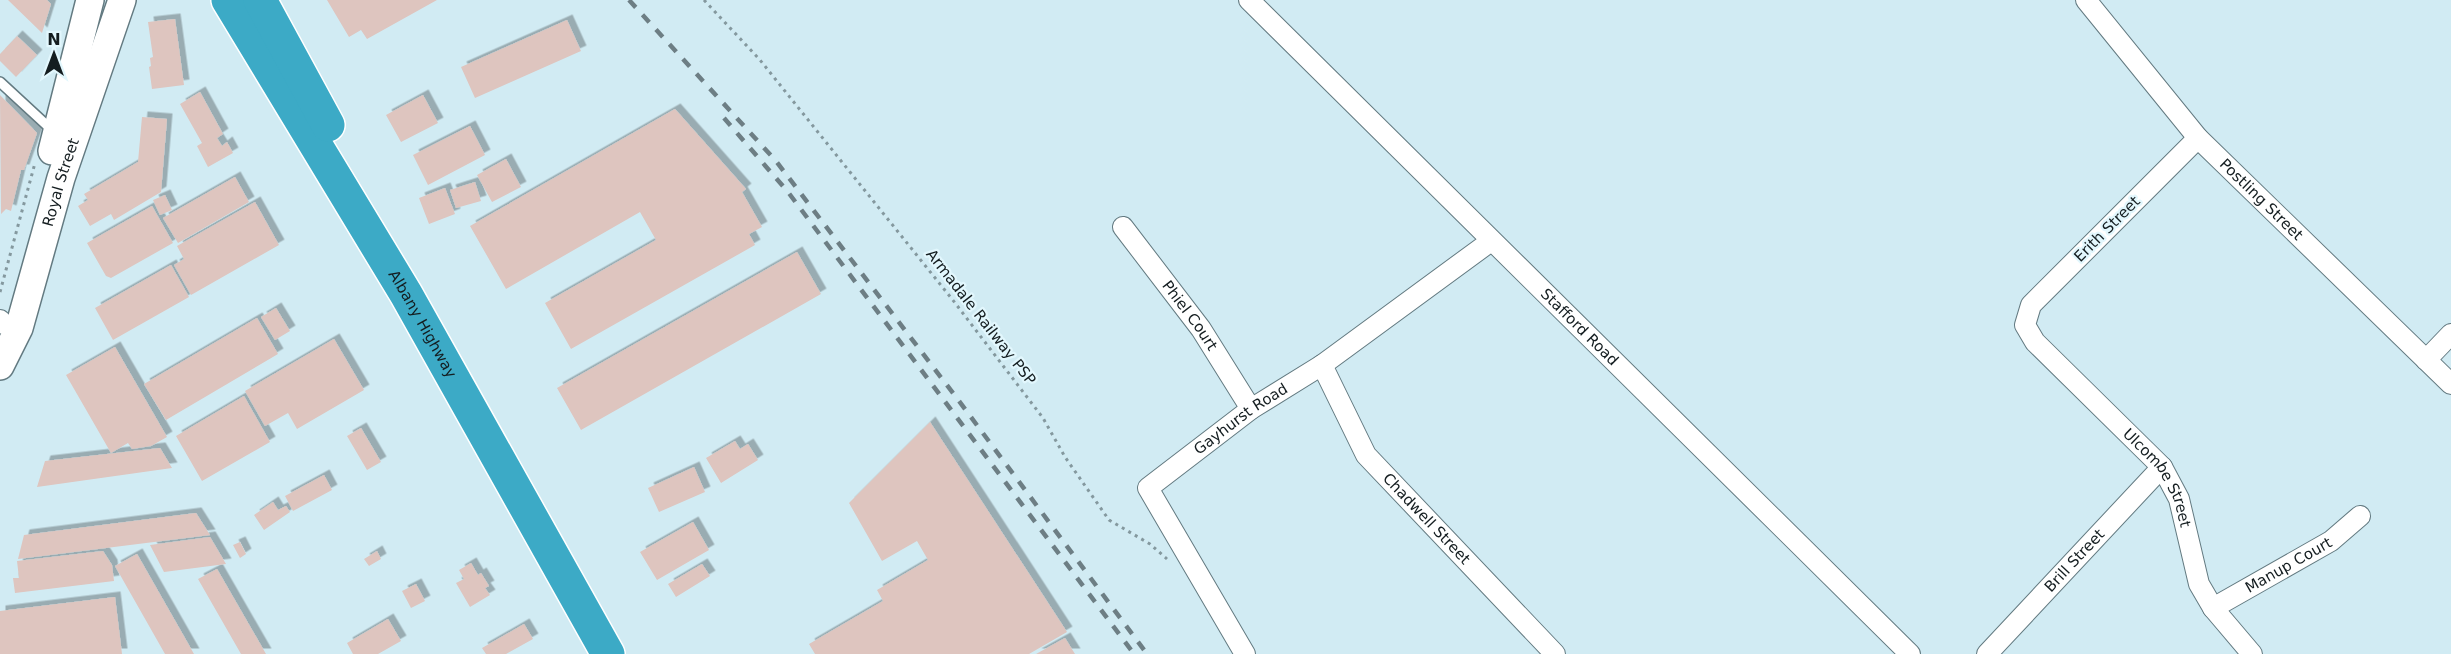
<svg xmlns="http://www.w3.org/2000/svg" width="2451" height="654" viewBox="0 0 2451 654" font-family="'DejaVu Sans',sans-serif">
<style>
.building{fill:#dec5bf;filter:url(#shadow)}
.lines{fill:none;stroke-linecap:round;stroke-linejoin:round}
.lane-casing{stroke:#637a81;stroke-width:12}
.street-casing{stroke:#637a81;stroke-width:22}
.secondary-casing{stroke:#637a81;stroke-width:30}
.highway-casing{stroke:#fff;stroke-width:36}
.path{stroke:#84989e;stroke-width:3;stroke-dasharray:3 4.5;stroke-linecap:butt}
.lane{stroke:#fff;stroke-width:9}
.street{stroke:#fff;stroke-width:20}
.secondary{stroke:#fff;stroke-width:27}
.highway{stroke:#3caac6;stroke-width:33}
.rail{stroke:#6d7e84;stroke-width:4.5;stroke-dasharray:10 10;stroke-linecap:butt}
.labels{text-anchor:middle;dominant-baseline:central;stroke-width:4.5;stroke-linejoin:round;paint-order:stroke}
.street-label{font-size:15px;fill:#141d20;stroke:#e2f7fd}
</style>
<defs>
<filter id="shadow"><feDropShadow dx="5.5" dy="-5.5" stdDeviation="0" flood-color="#0004"/></filter>
</defs>
<rect width="100%" height="100%" fill="#d1ebf3"/>
<path class="building" d="M8 0H47L51 4 42 33Z
M327 0H437L367 39 361 30 349 37Z
M175 19 184 85 152 89 149 67 151 66 150 58 153 57 148 22Z
M567 20 581 51 475 98 461 67Z
M17 36 37 55 16 77 0 61V54Z
M200 92 223 134 217 138 222 146 227 142 233 153 208 167 197 146 202 143 180 104Z
M0 95 37 133 24 170H21L11 211 6 209 1 214Z
M423 95 438 123 401 142 386 115Z
M675 109 746 189 742 192 762 227 749 234 755 245 571 349 545 303 656 240 640 212 506 289 470 226Z
M142 117 167 119 161 192 114 220 111 214 90 226 78 206 88 200 84 194 138 162Z
M470 126 485 155 428 185 413 155Z
M506 159 521 187 492 202 477 175Z
M235 177 249 202 178 243 163 218Z
M475 182 481 201 456 208 450 190Z
M445 188 455 214 429 224 419 198Z
M165 195 172 210 160 215 153 200Z
M255 202 279 245 191 295 174 265 184 259 177 246Z
M152 206 173 243 111 278 106 276 87 243Z
M797 252 821 294 581 430 557 388Z
M171 265 189 297 113 340 95 308Z
M276 308 290 331 275 340 261 317Z
M257 318 278 354 166 420 144 384Z
M334 339 364 390 297 429 288 413 265 426 245 391Z
M115 347 167 437 151 446 132 449 128 443 111 453 66 375Z
M244 396 270 442 202 481 176 436Z
M930 422 1067 632 1029 654H815L809 644 883 601 877 590 928 560 917 541 882 561 849 503Z
M361 428 381 462 367 470 347 436Z
M735 441 740 449 748 444 758 460 721 483 706 458Z
M160 448 172 468 37 487 45 461Z
M694 467 705 492 659 512 648 488Z
M324 475 332 490 293 511 285 496Z
M273 502 278 510 286 506 290 512 264 530 254 515Z
M196 513 210 535 18 559 24 535Z
M693 522 709 550 657 580 640 552Z
M210 537 226 564 164 572 150 545Z
M240 542 246 554 240 558 233 545Z
M103 551 112 565 114 581 15 593 13 578H19L17 561Z
M377 551 381 559 369 566 364 559Z
M137 554 194 654H165L115 566Z
M471 563 478 575 481 573 489 586 485 588 490 595 470 607 456 583 464 579 459 570Z
M702 564 710 576 676 597 668 584Z
M217 569 266 654H241L198 579Z
M416 584 425 601 411 608 402 591Z
M115 597 122 654H0V611Z
M388 619 401 641 378 654H353L347 643Z
M524 624 533 639 506 654H486L482 648Z
M1065 638 1075 654H1036Z"/>
<g class="lines">
<defs>
<path id="lane" d="M0 82 53 131"/>
<g id="street">
<path id="s1" d="M1249 0 1910 654"/>
<path id="s2" d="M2086 0 2198 138 2451 384"/>
<path id="s3" d="M2198 138 2031 305 2025 325 2035 342 2162 467 2179 499 2199 584 2213 608 2252 654"/>
<path id="s4" d="M1123 227 1201 329 1251 409"/>
<path d="M0 320 4 324"/>
<path d="M2426 360 2451 334"/>
<path id="s5" d="M1322 365 1366 455 1555 654"/>
<path id="s6" d="M2213 608 2331 541 2360 516"/>
<path id="s7" d="M1245 654 1148 488 1251 409 1322 365 1491 241"/>
<path id="s8" d="M1987 654 2162 467"/>
</g>
<g id="secondary">
<path d="M52 151 90 0"/>
<path id="s9" d="M0 366 19 328 61 178 122 0"/>
</g>
<g id="highway">
<path id="s10" d="M228 0 406 294 608 654"/>
<path d="M260 0 328 125"/>
</g>
</defs>
<use href="#lane" class="lane-casing"/>
<use href="#street" class="street-casing"/>
<use href="#secondary" class="secondary-casing"/>
<use href="#highway" class="highway-casing"/>
<path class="path" d="M704 0 760 60 952 299 1043 418 1065 457 1109 520 1150 544 1167 559
M0 292 35 163"/>
<use href="#lane" class="lane"/>
<use href="#street" class="street"/>
<use href="#secondary" class="secondary"/>
<use href="#highway" class="highway"/>
<path class="rail" d="M629 0 776 161 959 401 1147 654
M724 118 788 192 1134 654"/>
</g>
<g class="labels">
<g class="street-label">
<text stroke="none"><textPath href="#s9" startOffset="194">Royal Street</textPath></text>
<text stroke="none"><textPath href="#s2" startOffset="266">Postling Street</textPath></text>
<text transform="translate(2107 229) rotate(-45)">Erith Street</text>
<text stroke="none"><textPath href="#s4" startOffset="111">Phiel Court</textPath></text>
<text transform="translate(981 317) rotate(52)">Armadale Railway PSP</text>
<text stroke="none"><textPath href="#s10" startOffset="378">Albany Highway</textPath></text>
<text stroke="none"><textPath href="#s1" startOffset="465">Stafford Road</textPath></text>
<text stroke="none"><textPath href="#s7" startOffset="308">Gayhurst Road</textPath></text>
<text stroke="none"><textPath href="#s3" startOffset="462">Ulcombe Street</textPath></text>
<text stroke="none"><textPath href="#s5" startOffset="188">Chadwell Street</textPath></text>
<text stroke="none"><textPath href="#s8" startOffset="128">Brill Street</textPath></text>
<text stroke="none"><textPath href="#s6" startOffset="87">Manup Court</textPath></text>
</g>
</g>
<g transform="translate(54 54)" stroke="#e2f7fd" stroke-width="4.5" paint-order="stroke">
<path d="M0-4.5L10 22L0 15L-10 22Z" fill="#141d20"/>
<text y="-9" font-size="16" font-weight="bold" text-anchor="middle" fill="#141d20">N</text>
</g>
</svg>
